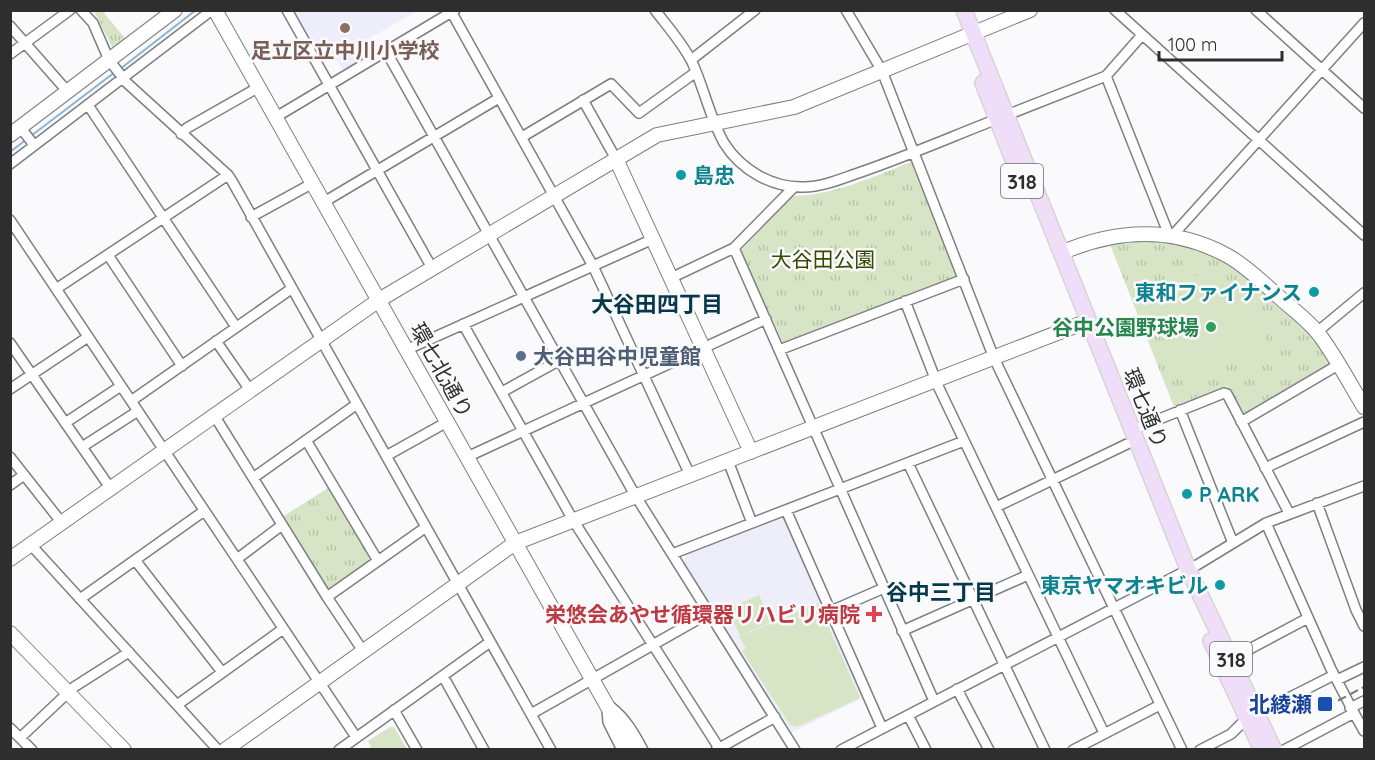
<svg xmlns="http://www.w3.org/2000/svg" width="1375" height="760" viewBox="0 0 1375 760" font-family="Quicksand,'Noto Sans JP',sans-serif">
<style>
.built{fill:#edeef9}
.park{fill:url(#park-tufts)}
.garden{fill:#d8e4c6}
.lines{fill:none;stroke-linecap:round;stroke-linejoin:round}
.stream{stroke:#89b5d3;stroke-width:2}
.street-casing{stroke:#7e7f82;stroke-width:12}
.secondary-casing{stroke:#7e7f82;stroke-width:16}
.primary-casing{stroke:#d5d5d5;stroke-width:18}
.street{stroke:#fff;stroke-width:9}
.secondary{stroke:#fff;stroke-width:14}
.primary{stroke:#f0def9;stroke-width:15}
.rail{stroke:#757576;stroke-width:2;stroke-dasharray:9 4.5;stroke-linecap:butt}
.education-dot{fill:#8d6e63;stroke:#fafafd;stroke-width:2}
.culture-dot{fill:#0f9aa8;stroke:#fafafd;stroke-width:2}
.leisure-dot{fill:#2e9e5b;stroke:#fafafd;stroke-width:2}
.service-dot{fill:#5c6f8a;stroke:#fafafd;stroke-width:2}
.health-dot{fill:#e0444e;stroke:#fafafd;stroke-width:2}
.transit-dot{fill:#1a4fb4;stroke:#fafafd;stroke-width:2}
.labels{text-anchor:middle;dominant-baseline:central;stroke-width:5;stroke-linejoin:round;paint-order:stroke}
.shield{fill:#fafafd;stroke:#6b6b6d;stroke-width:1.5}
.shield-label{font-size:20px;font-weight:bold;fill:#2e2e2f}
.education-label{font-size:21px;font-weight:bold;fill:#785e54;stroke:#fafafd}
.culture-label{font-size:21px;font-weight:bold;fill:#0d838f;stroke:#fafafd;text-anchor:start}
.park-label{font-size:21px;fill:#384b02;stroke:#fafafd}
.leisure-label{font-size:21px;font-weight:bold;fill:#27864d;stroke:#fafafd;text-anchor:end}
.service-label{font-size:21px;font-weight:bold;fill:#4e5e75;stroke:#fafafd;text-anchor:start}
.street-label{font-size:21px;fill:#2e2e2f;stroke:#fafafd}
.health-label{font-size:21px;font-weight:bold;fill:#be3a42;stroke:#fafafd;text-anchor:end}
.transit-label{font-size:21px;font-weight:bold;fill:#164399;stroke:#fafafd;text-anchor:end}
.neighbourhood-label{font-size:22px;font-weight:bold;fill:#03394a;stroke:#fafafd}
</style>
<defs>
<pattern id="park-tufts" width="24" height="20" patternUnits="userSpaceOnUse" patternTransform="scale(1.5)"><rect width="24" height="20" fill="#d8e4c6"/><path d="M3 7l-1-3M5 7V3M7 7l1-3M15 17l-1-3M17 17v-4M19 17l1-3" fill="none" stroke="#bac4aa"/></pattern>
</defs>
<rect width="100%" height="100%" fill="#fafafd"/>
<path class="built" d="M293 11H417L358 45 364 58 343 70 333 56 322 62Z
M781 516 785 518 863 698 791 733 684 563 686 555Z"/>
<path class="park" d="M94 11H105L104 13 125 38 114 47H112Z
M911 162 956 276 784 344 740 252 791 196C831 196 873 177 911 162Z
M1124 238 1180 242 1215 256 1246 274 1315 338 1330 361 1329 365 1246 413 1242 412 1227 386 1174 407 1109 242Z
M328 488 369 557V561L330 588H327L282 517Z"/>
<path class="garden" d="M1194 276C1239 277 1266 306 1267 350L1188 381 1183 379 1177 372 1147 300C1157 284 1176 277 1194 276Z
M759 595 771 622 740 636 728 609Z
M818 603 860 698 797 727 790 725 742 651 746 648 739 637Z
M390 727H394L407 749H368L371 747 368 741Z"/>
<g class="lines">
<path class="stream" d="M120 69 196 10
M31 136 115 72
M10 152 27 139"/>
<defs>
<path id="street" d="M81 10 93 23 109 60 127 83 228 175 232 181 551 750
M287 10 432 268
M655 10C668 27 683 44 692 62 704 88 710 118 724 143 741 170 772 188 804 187 823 187 843 178 861 172 907 156 951 137 997 119
M846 10 882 71 994 358 1182 750
M1115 10 1364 235
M1256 10 1364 108
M452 13 593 266 690 475
M10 26 68 92
M386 51 635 495 795 750
M10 54 70 10
M691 60 755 10
M1106 76 1169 235
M583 100 616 159
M88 105 236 327
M1007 115 1106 76 1142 35
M276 117 455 10
M20 127 34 145
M181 134 187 128 259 87
M522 137 611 84 639 113 696 72
M10 164 212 10
M324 202 499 98
M251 217 313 183
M10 220 356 737
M1173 235 1364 23
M734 248 934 701
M108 255 182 366
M671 278 734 248 794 187
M56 289 228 175
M905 301 938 386 1104 733
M463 324 573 520 719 748
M1317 332 1364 293
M216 341 250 390
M10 343 111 489
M406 350 653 239
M779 350 964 279
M10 389 88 337
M502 392 560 360
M131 401 291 289
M1180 410 1233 543
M214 415 327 597 363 651
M1241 422 1338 365
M65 423 121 386
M1132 430 1224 393 1227 394 1289 513
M306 440 378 561
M82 447 138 411
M386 456 447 422
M10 457 62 523
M467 457 766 319
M728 461 752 523
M908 463 1045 750
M1265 468 1364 422
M253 478 357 404
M10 485 24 475
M1317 503 1356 610 1364 626
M996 507 1127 444
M786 510 882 728
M1266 523 1331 669 1354 713
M31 545 218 750
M672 554 964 441
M237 559 282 525
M135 560 222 672
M327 597 426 527
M80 599 204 511
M831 611 884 588
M902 631 1028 575
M1231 659 1308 618
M443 676 484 750
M1337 680 1364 667
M957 689 989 750
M177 705 283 629
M611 707C626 719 634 733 643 750
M1350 708 1364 701
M394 710 417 750
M607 710 608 722 622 750
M531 714 709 613
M1257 714 1334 675
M908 715 926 750
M10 728 32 750
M20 738 74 687 129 652
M339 750 490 642
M716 750 775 717
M841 750 1197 565 1266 523 1364 486
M1073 750 1160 705
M1200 750 1231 734 1241 724 1248 720
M1284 750 1354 713 1364 731"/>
<path id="secondary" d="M215 10 632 750
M10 135 175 10
M616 159 751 452
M1061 253C1116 229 1174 226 1228 256 1246 266 1262 282 1278 296 1292 309 1310 321 1321 337 1337 359 1350 384 1364 407
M10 559 379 300 657 135 794 107 1030 10
M10 633 124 750
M225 750 515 543 1088 321"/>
<path id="primary" d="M964 10 1188 569 1274 750
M983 83 1019 175
M1211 641 1262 750"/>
</defs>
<use href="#street" class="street-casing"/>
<use href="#secondary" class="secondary-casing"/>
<use href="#primary" class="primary-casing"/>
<use href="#street" class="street"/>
<use href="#secondary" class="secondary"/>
<use href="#primary" class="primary"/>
<path class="rail" d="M1326 707 1364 687"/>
</g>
<circle class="education-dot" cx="345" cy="28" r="6"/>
<g class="culture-dot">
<circle cx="681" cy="175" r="6"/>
<circle cx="1314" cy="292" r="6"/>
<circle cx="1187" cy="494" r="6"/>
<circle cx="1220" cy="585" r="6"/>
</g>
<circle class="leisure-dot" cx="1211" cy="327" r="6"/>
<circle class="service-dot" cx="521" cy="356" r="6"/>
<path class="health-dot" d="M871 605h6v6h6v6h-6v6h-6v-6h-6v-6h6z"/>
<rect class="transit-dot" x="1317" y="696" width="16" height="16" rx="3"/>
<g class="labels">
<g class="shield">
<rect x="1001" y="164" width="42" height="34" rx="4.5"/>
<rect x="1210" y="642" width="42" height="34" rx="4.5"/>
</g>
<g class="shield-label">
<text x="1022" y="181">318</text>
<text x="1231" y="659">318</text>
</g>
<g class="education-label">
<text x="345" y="50">足立区立中川小学校</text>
</g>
<g class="culture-label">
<text x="693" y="175">島忠</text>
<text x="1302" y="292" text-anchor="end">東和ファイナンス</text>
<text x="1199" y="494">P ARK</text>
<text x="1208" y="585" text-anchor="end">東京ヤマオキビル</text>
</g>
<g class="park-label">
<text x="823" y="259">大谷田公園</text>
</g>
<g class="leisure-label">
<text x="1199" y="327">谷中公園野球場</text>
</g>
<g class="service-label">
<text x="533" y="356">大谷田谷中児童館</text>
</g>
<g class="street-label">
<text transform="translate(442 370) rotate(61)">環七北通り</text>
<text transform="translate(1146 408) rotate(68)">環七通り</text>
</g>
<g class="health-label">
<text x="860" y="614">栄悠会あやせ循環器リハビリ病院</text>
</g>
<g class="transit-label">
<text x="1312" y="704">北綾瀬</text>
</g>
<g class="neighbourhood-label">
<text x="657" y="304">大谷田四丁目</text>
<text x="941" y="592">谷中三丁目</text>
</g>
</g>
<rect width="1375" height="760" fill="none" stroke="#2e2e2f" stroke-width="24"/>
<path d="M1159 51v9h123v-9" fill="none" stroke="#2e2e2f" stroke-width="3"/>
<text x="1168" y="51" font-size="18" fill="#2e2e2f" stroke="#fafafd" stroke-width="4.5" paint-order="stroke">100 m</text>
</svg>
